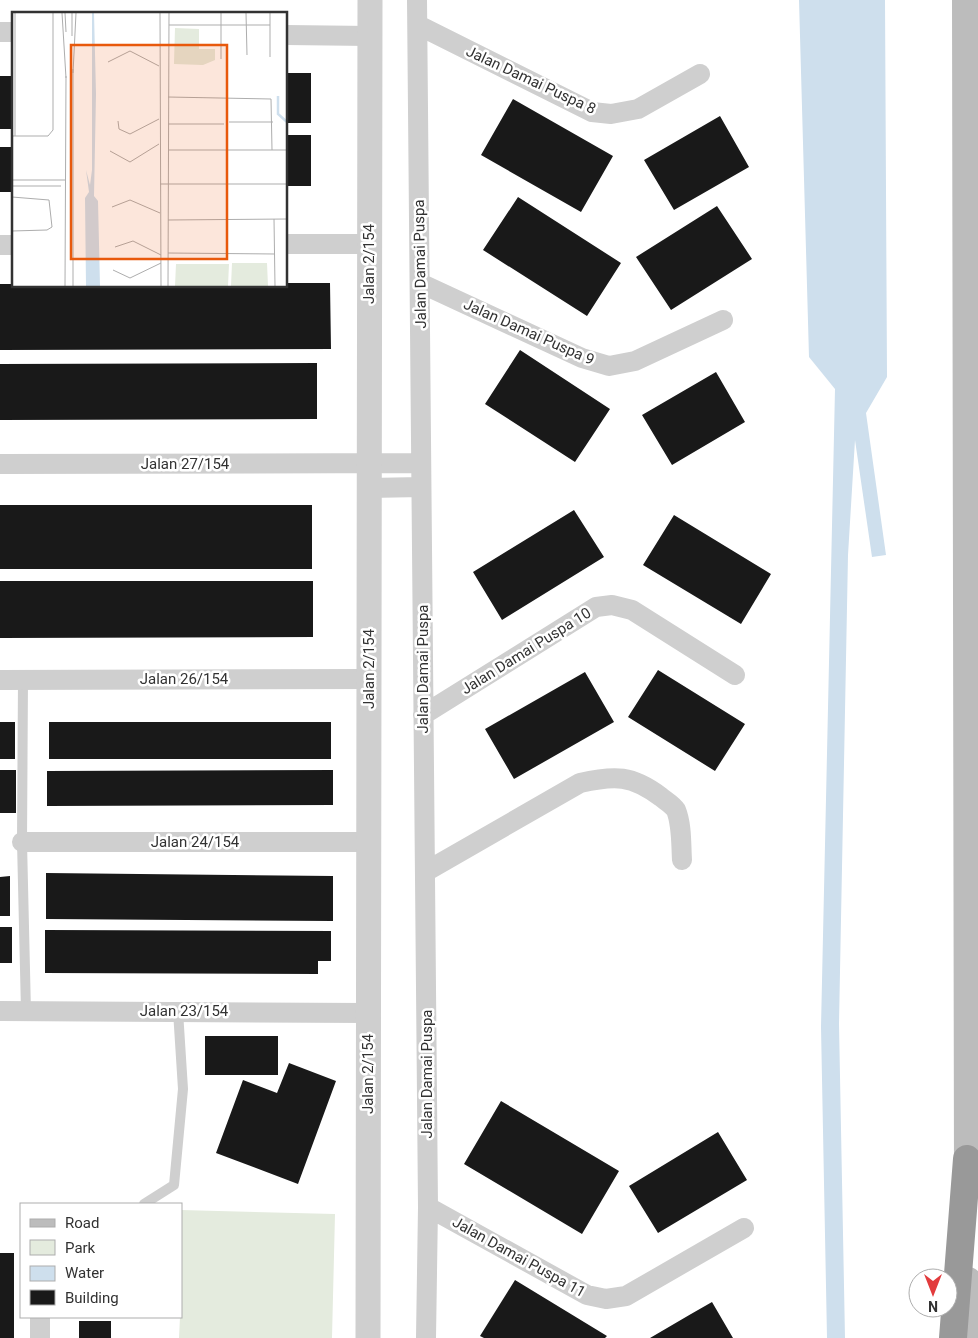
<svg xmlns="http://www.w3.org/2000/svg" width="978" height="1338" viewBox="0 0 978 1338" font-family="Roboto,sans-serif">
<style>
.green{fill:#e4ebde}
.water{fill:#cedfed}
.building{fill:#191919}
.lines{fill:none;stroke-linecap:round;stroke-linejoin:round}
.service{stroke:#cfcfcf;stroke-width:10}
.minor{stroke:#cfcfcf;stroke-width:20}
.tertiary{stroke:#cfcfcf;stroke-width:25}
.secondary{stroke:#bcbcbc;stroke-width:28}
.motorway{stroke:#999;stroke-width:28}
.labels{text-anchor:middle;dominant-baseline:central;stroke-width:5;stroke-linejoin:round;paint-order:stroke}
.street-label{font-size:15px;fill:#323232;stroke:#fff}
.inset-river{fill:none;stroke:#cedfed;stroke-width:2.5}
.inset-road{fill:none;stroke:#adadad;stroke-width:1}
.view{fill:#e8590c;fill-opacity:0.15;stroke:#e8590c;stroke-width:2.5}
.inset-edge{fill:none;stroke:#323232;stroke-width:2.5}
</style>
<rect width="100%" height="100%" fill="#fff"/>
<path class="green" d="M181 1210 335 1214 332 1338H179L180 1317H181Z"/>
<path class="water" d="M799 0H885L887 377 866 413 886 555 872 557 855 440 848 555 839 1024 845 1338H827L821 1027 835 389 809 357Z"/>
<path class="building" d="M286 73H311V123H286Z
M0 76H14V129H0Z
M513 99 613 156 581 212 481 155Z
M720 116 749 167 674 210 644 160Z
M286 135H311V186H286Z
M0 147H14V192H0Z
M518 197 621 263 587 316 483 250Z
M717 206 752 259 671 310 636 257Z
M286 283H330L331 349 0 350V284H14V286H286Z
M520 350 610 409 575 462 485 404Z
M317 363V419L0 420V364Z
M716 372 745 422 672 465 642 415Z
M0 505H312V569H0Z
M574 510 604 557 502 620 473 572Z
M674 515 771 574 741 624 643 565Z
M0 581H313V637L0 638Z
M658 670 745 724 715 771 628 717Z
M585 672 614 722 514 779 485 729Z
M0 722H15V759H0Z
M49 722H331V759H49Z
M0 770H16V813H0Z
M333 770V805L47 806V771Z
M46 873 333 876V921L46 919Z
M10 876V916H0V877Z
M0 927H12V963H0Z
M45 930 331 931V961H318V974L45 973Z
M205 1036H278V1075H205Z
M289 1063 336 1081 298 1184 216 1153 243 1080 277 1093Z
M501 1101 619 1171 582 1234 464 1164Z
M718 1132 747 1180 658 1233 629 1186Z
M0 1253H14V1338H0Z
M515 1280 607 1336 605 1338H484L480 1336Z
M712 1302 733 1338H650L691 1314Z
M79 1321H111V1338H79Z"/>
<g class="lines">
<path class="service" d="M23 679 22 842 26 1012
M144 1204 174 1185 183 1089 178 1011"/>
<path class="minor" d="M417 0 428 1207 426 1338
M418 25 592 112 611 114 638 109 700 74
M0 32H14
M286 35 370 36
M286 244H370
M0 245H14
M420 283 582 358 609 366 635 361 723 320
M0 464 421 463
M369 488 421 487
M0 680 369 679
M423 715 596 607 612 605 632 610 735 675
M22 842H369
M425 872 580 783C615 775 632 775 661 797 666 801 673 805 676 810 682 825 681 844 682 860
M0 1011 368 1013
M428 1207 587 1295 606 1299 626 1296 744 1228
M40 1338V1317"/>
<path class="tertiary" d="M368 1338 370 0"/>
<path class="secondary" d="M966 0 968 1183
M968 1281V1338"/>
<path class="motorway" d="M953 1338 967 1159"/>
</g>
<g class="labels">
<g class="street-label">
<text transform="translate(531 80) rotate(25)">Jalan Damai Puspa 8</text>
<text transform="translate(369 264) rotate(-90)">Jalan 2/154</text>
<text transform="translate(420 264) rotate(-91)">Jalan Damai Puspa</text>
<text transform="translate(529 332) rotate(24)">Jalan Damai Puspa 9</text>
<text x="185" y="464">Jalan 27/154</text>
<text transform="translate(526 651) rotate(-32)">Jalan Damai Puspa 10</text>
<text transform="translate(369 669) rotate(-90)">Jalan 2/154</text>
<text transform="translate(423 669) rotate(-90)">Jalan Damai Puspa</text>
<text x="184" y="679">Jalan 26/154</text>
<text x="195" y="842">Jalan 24/154</text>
<text x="184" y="1011">Jalan 23/154</text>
<text transform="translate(368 1074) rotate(-90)">Jalan 2/154</text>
<text transform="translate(427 1074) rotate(-90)">Jalan Damai Puspa</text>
<text transform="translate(519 1257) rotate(29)">Jalan Damai Puspa 11</text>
</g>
</g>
<g transform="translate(12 12)">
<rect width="275" height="275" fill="#fff"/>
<path d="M163 16 187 17V37H203V48L191 53 162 52ZM220 251H255L256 274H219ZM164 252H217L216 274H163Z" fill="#e4ebde"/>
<path d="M80 1H82L84 82 82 184 86 189 88 274H74L73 186 77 180 74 158 78 173 80 158Z" fill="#cedfed"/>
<path class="inset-river" d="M266 84V102L275 110"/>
<path class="inset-road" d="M3 1V124M50 1 54 66M53 1 54 20M60 1V24M148 1 149 274M234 1 235 43M157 13H258M258 45V1M209 47V1M96 50 118 39 147 54M61 57V274M61 61 64 1M156 85 259 87 260 138M106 109 107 117 118 122 147 107M217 110H261M156 112H212M0 124H36L41 118V1M156 138H275M98 139 118 150 147 132M0 168H54M148 172H275M0 174H49M0 185 37 188 40 215 35 218 0 219M100 195 118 188 148 201M262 207 263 274M156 208 275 207M103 235 121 229 149 243M156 241 263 242M101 258 118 266 149 251M53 274 54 64M156 274 157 1"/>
<path class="view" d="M59 33H215V247H59Z"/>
<rect width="275" height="275" class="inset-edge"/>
</g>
<rect x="20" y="1203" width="162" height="115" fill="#ffffff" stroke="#adadad"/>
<rect x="30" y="1219" width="25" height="8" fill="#bcbcbc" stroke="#adadad"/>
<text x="65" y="1228" font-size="15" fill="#323232">Road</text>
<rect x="30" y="1240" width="25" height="15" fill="#e4ebde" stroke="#adadad"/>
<text x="65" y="1253" font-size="15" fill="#323232">Park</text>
<rect x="30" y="1266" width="25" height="15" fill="#cedfed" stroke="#adadad"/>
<text x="65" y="1278" font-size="15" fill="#323232">Water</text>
<rect x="30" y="1290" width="25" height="15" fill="#191919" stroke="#adadad"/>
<text x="65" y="1303" font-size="15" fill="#323232">Building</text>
<g transform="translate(933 1293) rotate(180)"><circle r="24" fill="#ffffff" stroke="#adadad"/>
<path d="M0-4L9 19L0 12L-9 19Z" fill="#e23b3d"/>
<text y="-8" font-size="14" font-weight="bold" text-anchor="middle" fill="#323232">N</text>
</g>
</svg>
